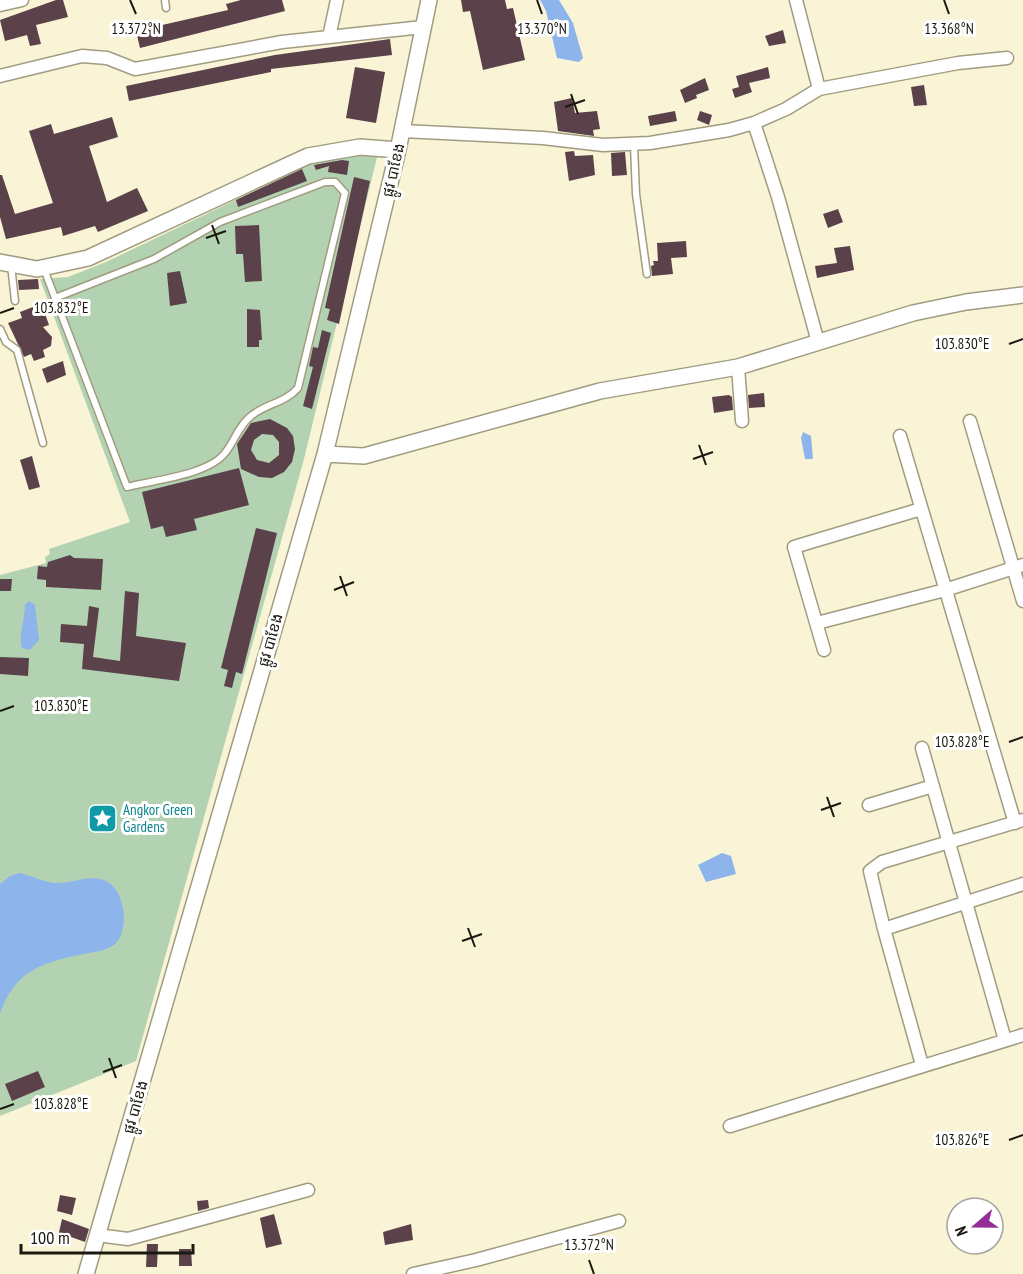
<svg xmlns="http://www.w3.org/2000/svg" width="1023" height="1274" viewBox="0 0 1023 1274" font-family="'PT Sans Narrow','Noto Sans Khmer',sans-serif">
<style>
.green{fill:#b3d2b1}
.water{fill:#8db4eb}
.building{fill:#5b414a;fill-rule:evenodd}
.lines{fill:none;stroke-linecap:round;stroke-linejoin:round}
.service-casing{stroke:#a19c80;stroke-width:9}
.minor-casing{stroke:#a19c80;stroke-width:15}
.tertiary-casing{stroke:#a19c80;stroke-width:18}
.service{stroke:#fff;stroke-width:6}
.minor{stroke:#fff;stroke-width:12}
.tertiary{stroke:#fff;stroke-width:15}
.ticks{fill:none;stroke:#1b190f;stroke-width:2}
.labels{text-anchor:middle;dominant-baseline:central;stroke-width:6;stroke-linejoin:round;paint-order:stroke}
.street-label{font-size:15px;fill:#1b190f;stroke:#fff}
.culture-label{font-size:15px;fill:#0d838f;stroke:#fff;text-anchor:start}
.ticks-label{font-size:15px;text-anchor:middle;fill:#1b190f;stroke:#fff;stroke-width:6;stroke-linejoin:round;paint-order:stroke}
</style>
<rect width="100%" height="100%" fill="#f9f4d6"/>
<path class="green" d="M378 153 304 459 136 1061 0 1116V575L46 563 45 557 50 554 49 549 130 522 40 279 68 277 106 262 319 160Z"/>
<path class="water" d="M540 0H559L573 23 583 58 579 62 557 58 546 11Z
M803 432 811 436 813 459H805L801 438Z
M29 601 35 605 39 640 30 650 22 648C18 637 25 619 25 605Z
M722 853 731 856 736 874 706 882 698 865Z
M19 873C31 875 42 882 55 883 70 884 85 876 100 879 125 883 131 929 115 944 107 951 94 952 84 954 43 962 14 971 0 1014V884L10 876Z"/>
<path class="building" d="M56 0H63L68 17 36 25 41 44 30 46 27 35 5 41 0 20Z
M241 0H282L285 11 140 48 136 31 228 10 226 4Z
M461 0H505L507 9 513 8 525 60 483 70 470 11 463 12Z
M783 30 786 43 769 46 765 36Z
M390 39 392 55 271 69V72L129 101 126 86 275 55Z
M355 67 385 72 376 123 346 118Z
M768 67 770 78 749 83 752 92 735 98 732 89 739 87 736 76Z
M705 78 709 90 696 95 697 98 685 103 680 90Z
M924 85 927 105 914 106 911 87Z
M572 98 575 113 597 111 600 129 593 130 594 136 558 131 554 102Z
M675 111 677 121 650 126 648 116Z
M700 111 712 115 709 125 697 120Z
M112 117 118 137 89 146 107 202 137 188 148 211 98 232 95 226 63 236 61 227 6 239 0 217V175H2L15 214 53 203 29 131 51 124 54 134Z
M574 151 575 156 593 155 595 175 569 181 565 152Z
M625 152 627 175 612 176 611 153Z
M342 160 349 161 347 175 328 172 329 166 316 170 314 165Z
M302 169 307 181 238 207 236 200Z
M354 177 370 181 339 324 327 320 330 309 325 308Z
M838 209 843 222 828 228 823 214Z
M259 225 262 281 245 282 243 254H236L235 226Z
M686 241 687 257 671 258 673 274 652 276 651 266 654 265 653 261H658L657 243Z
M850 246 854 270 817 278 815 266 837 263 834 248Z
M180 271 187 303 170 306 167 273Z
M38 279 39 289 19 290 18 280Z
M33 307V314L44 311 49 325 43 327 52 337 51 346 43 350 45 357 34 361 31 354 24 357 8 323 22 318 20 312Z
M247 309 260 310 262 340H259V347H247Z
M322 330 331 333 312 409 303 406 313 367 309 366 313 347 318 348Z
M63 361 66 375 47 383 42 369Z
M764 393 765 407 749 408 748 395Z
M729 395 732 397 733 410 714 413 712 397Z
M270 419 287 428 293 436 295 449 292 462 284 472 272 478 259 477 241 469 237 444 251 423ZM262 434 273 435 279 442V455L269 463 257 460 251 450 254 440Z
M32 456 40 487 29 490 20 460Z
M239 468 249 505 194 519 197 530 166 537 163 526 151 529 142 492Z
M256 528 277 533 242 674 236 672 232 688 224 686 228 670 221 668Z
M70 555 74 558 103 559 101 590 46 587V580L37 579 38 566 47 567 48 562Z
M0 579H12L11 591H0Z
M125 591 139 593 136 636 186 643 179 681 82 669 84 644 60 642 61 624 87 626 89 606 99 608 93 657 120 661Z
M0 657 29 658 28 676 0 674Z
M38 1071 45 1087 12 1101 5 1084Z
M60 1195 76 1198 72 1215 57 1211Z
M208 1200 209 1208 198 1211 197 1201Z
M274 1214 282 1244 266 1248 260 1218Z
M62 1219 89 1229 85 1242 71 1237 69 1245 57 1241Z
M411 1224 413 1240 385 1245 383 1232Z
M147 1244H158L157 1267H146Z
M179 1249H191L192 1266H179Z"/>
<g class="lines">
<defs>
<path id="service" d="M165 0 166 8
M634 145 636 194 647 274
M11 265 15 301
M44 269 127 487C154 480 208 475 225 453 235 441 238 426 251 416 265 404 285 403 298 388L345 193 335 182H325L220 222 154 259 55 298
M0 329 6 342 17 350 43 443"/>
<path id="minor" d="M796 0 819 89
M0 5 22 0
M329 37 337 0
M0 76 82 56 107 58 135 69 282 42 423 27
M754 123 778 197 818 342
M402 131 543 138 603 145 650 143 729 130 754 123 786 109 819 89 958 63 1007 58
M738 367 742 421
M970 421 1023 601
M900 436 1015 823
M817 623 945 590 1023 565
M824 650 794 547 921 509
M922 748 1005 1040
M869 805 933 786
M884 929 1023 884
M922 1065 884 929 870 871 882 862 1023 820
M730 1126 1023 1035
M97 1235 128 1239 308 1190
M413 1274 476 1260 619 1221"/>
<path id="tertiary" d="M0 262 37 269 88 258 308 156 360 147 398 150
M325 454 364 456 600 391 738 367 913 313 966 302 1023 295
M86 1274 325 454 398 150 429 0"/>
</defs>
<use href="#service" class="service-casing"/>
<use href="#minor" class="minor-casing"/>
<use href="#tertiary" class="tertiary-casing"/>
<use href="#service" class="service"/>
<use href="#minor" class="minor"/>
<use href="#tertiary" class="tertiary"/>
</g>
<path class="ticks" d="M130 0 136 14M537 0 542 14M944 0 949 14M571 94 578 114M565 107 585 100M212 225 219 244M206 238 226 231M0 313 14 308M1009 344 1023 339M699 445 706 465M693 459 713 452M340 576 347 596M334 590 354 582M0 711 14 706M1009 742 1023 737M827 797 834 817M821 810 841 803M468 928 475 947M462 941 482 934M109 1058 116 1078M103 1072 122 1065M0 1109 14 1104M1009 1140 1023 1135M589 1260 594 1274"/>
<defs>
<symbol id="sight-square" viewBox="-11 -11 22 22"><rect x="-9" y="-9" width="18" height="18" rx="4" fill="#0f9aa8" stroke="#fff"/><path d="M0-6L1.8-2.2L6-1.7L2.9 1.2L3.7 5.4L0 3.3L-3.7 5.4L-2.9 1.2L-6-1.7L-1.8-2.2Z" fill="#fff"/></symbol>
</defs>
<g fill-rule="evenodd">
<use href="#sight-square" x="86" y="802" width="33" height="33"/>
</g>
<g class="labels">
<g class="street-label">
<text transform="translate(393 170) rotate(-77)">ផ្លូវ បាខែង</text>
<text transform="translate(270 640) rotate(-74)">ផ្លូវ បាខែង</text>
<text transform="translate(135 1107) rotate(-74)">ផ្លូវ បាខែង</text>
</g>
<g class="culture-label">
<text x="123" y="809">Angkor Green<tspan x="123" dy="17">Gardens</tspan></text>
</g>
</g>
<g class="ticks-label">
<text x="136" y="34">13.372°N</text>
<text x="542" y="34">13.370°N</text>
<text x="949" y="34">13.368°N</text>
<text x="61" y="313">103.832°E</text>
<text x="962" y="349">103.830°E</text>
<text x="61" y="711">103.830°E</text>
<text x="962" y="747">103.828°E</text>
<text x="61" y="1109">103.828°E</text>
<text x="962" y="1145">103.826°E</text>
<text x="589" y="1250">13.372°N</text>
</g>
<g transform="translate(975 1226) rotate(250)"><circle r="28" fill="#ffffff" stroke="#a4a39f" stroke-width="1.5"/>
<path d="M0-4.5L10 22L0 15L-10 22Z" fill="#932f96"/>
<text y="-9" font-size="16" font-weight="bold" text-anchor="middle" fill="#1b190f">N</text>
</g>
<path d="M21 1244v9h172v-9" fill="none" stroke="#1b190f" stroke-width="3"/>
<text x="30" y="1244" font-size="18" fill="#1b190f" stroke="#ffffff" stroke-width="4.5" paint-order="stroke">100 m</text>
</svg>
